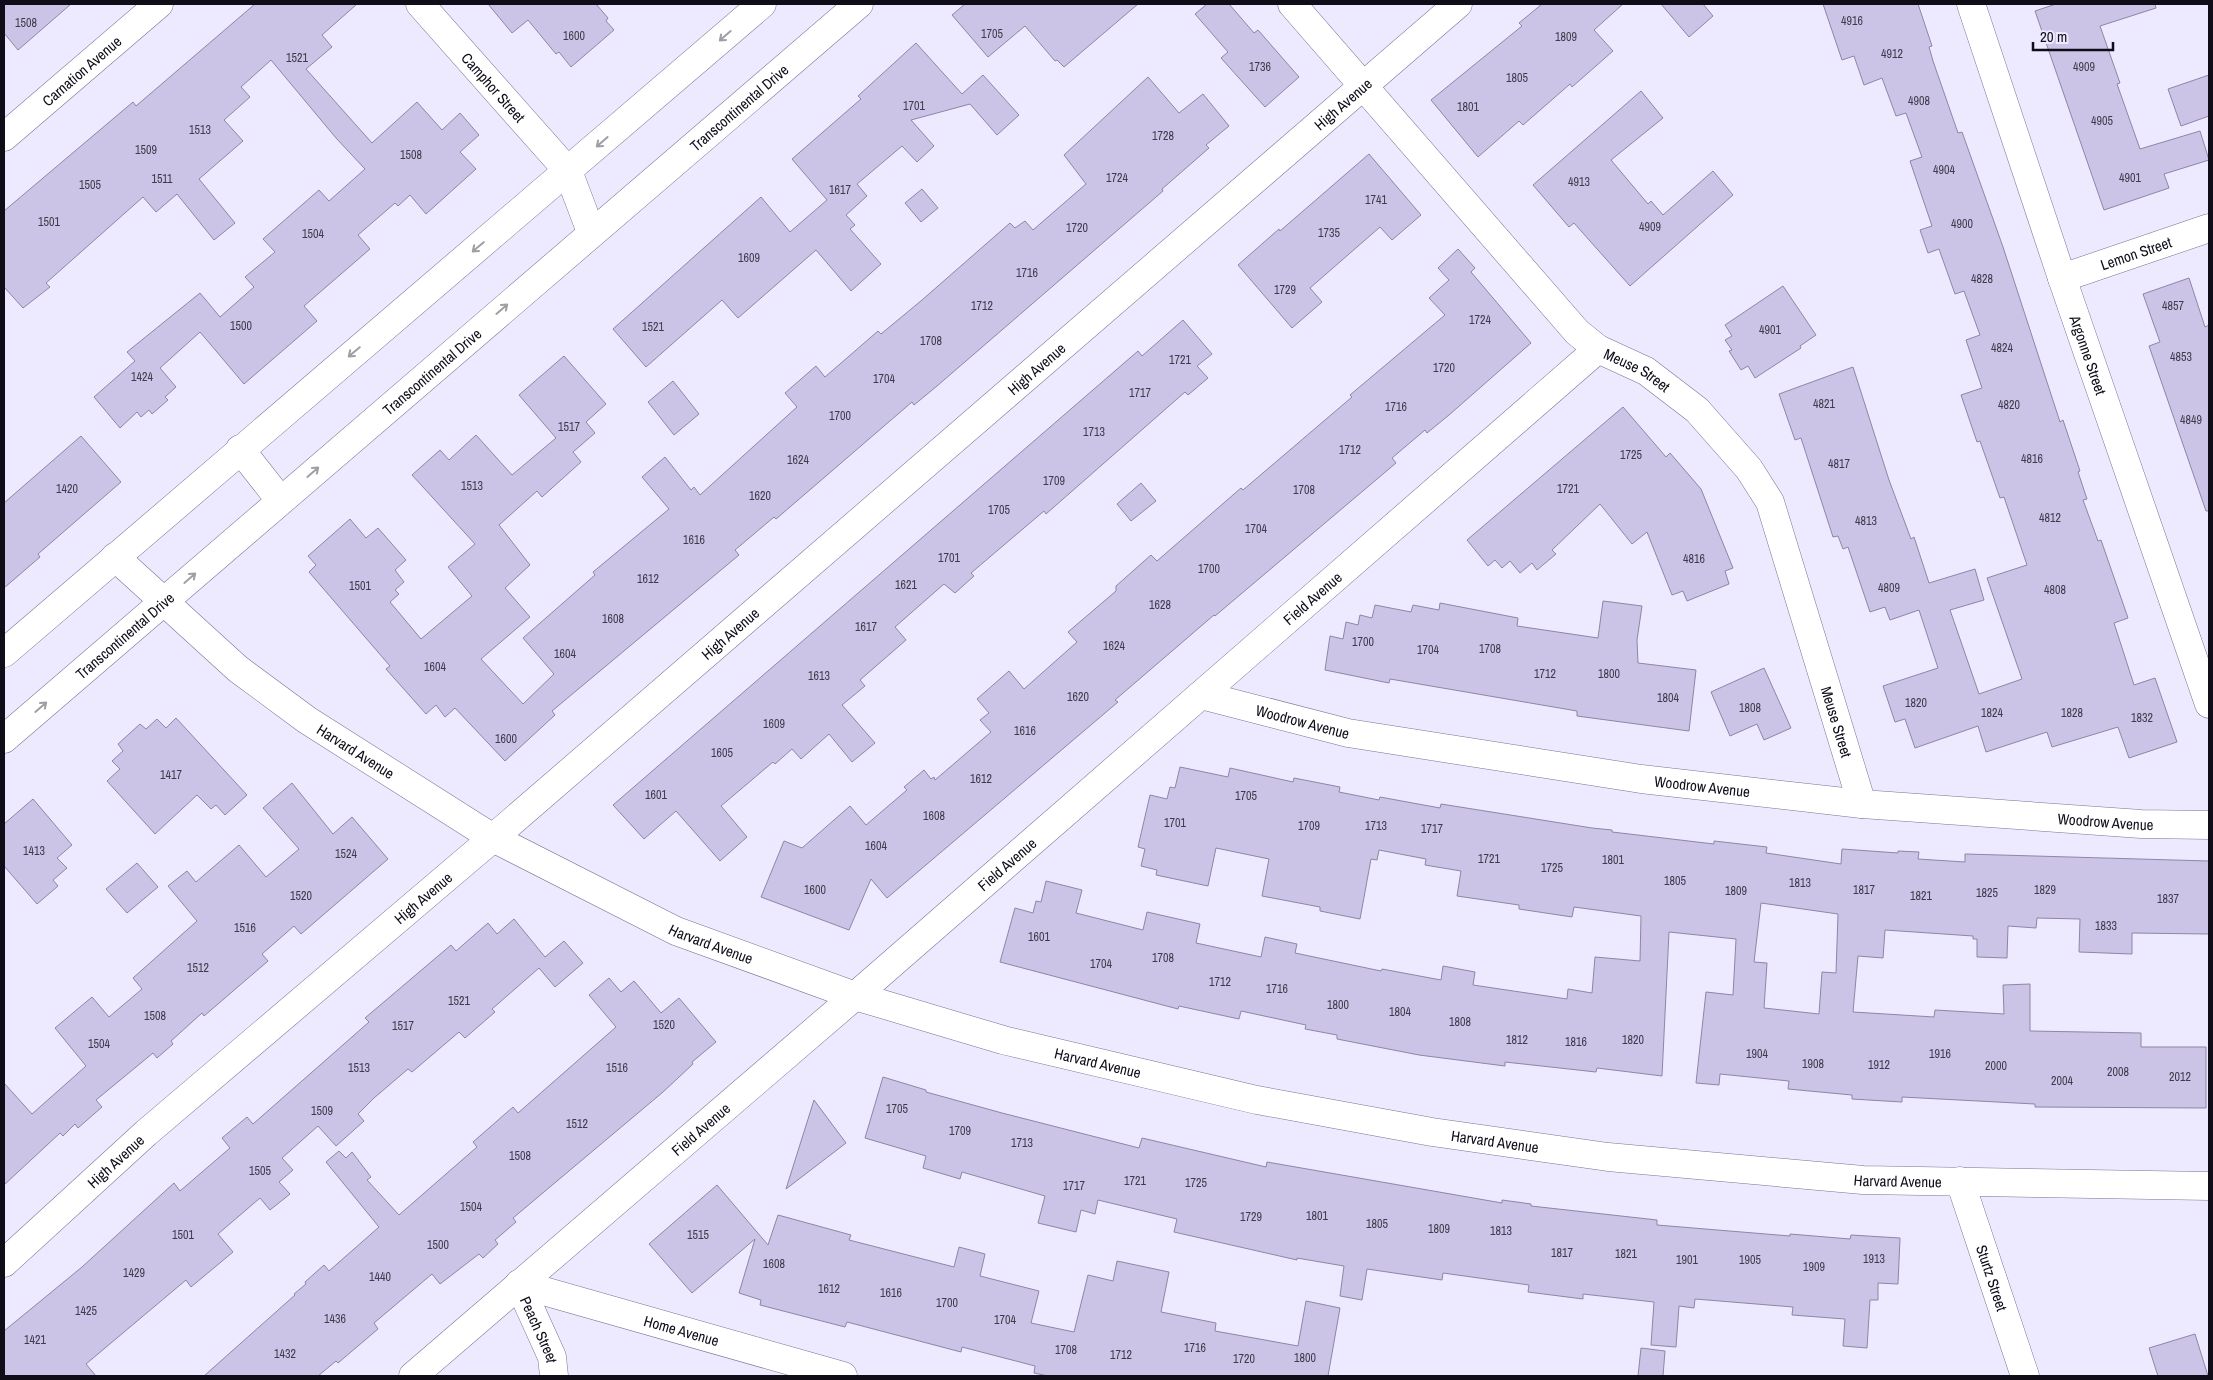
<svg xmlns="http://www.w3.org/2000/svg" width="2213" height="1380" viewBox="0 0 2213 1380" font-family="'Archivo Narrow',sans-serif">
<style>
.building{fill:#cbc4e6;stroke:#8d86a6;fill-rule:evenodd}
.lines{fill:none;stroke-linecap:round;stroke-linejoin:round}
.street-casing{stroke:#7a7392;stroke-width:29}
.secondary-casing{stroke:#7a7392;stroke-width:29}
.street{stroke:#fff;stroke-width:28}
.secondary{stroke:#fff;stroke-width:28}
.oneway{stroke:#9f9ea3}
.labels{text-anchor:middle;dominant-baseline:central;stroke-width:4.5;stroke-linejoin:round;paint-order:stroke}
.number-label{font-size:12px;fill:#3f3b4c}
.street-label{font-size:15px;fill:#100d19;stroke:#ede9fe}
</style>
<rect width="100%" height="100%" fill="#ede9fe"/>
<path class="building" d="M4 4H71L18 50 4 33Z
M255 4H357L322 35 332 47 306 69 372 143 417 102 442 130 460 113 479 135 460 152 476 169 426 214 410 195 398 206 395 203 358 235 370 249 304 306 317 321 244 384 200 332 160 368 176 387 165 397 168 400 152 414 149 410 141 417 137 412 120 428 94 397 135 361 127 352 200 293 220 317 254 287 245 277 275 252 263 239 319 190 329 201 365 169 336 138 271 60 241 87 250 97 224 120 243 141 199 179 235 223 214 240 177 194 156 212 143 197 46 283 50 287 23 308 4 287V211L133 102 136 106Z
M488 4H596L608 18 606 21 614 30 571 67 559 52 556 54 528 20 512 33Z
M965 4H1138L1064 67 1057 60 1055 61 1025 26 988 57 952 15Z
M1207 4H1229L1254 33 1258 30 1299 77 1265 107 1221 58 1228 52 1195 14Z
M1542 4H1623L1594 30 1613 51 1572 87 1570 84 1523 125 1519 121 1478 157 1431 100 1522 26 1519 23Z
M1661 4H1703L1713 16 1689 37Z
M1823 4H1918L1932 46 1929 47 1933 61 1958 133 1962 132 2003 247 2060 422 2063 420 2080 471 2078 472 2087 499 2083 500 2098 541 2101 540 2128 618 2114 623 2134 685 2155 678 2177 742 2129 758 2118 727 2052 747 2047 732 1986 752 1978 726 1915 748 1905 719 1895 722 1883 686 1938 668 1919 610 1890 620 1885 607 1870 612 1848 547 1843 549 1838 536 1833 537 1801 438 1795 440 1779 394 1853 367 1889 480 1911 539 1914 537 1929 583 1975 569 1984 600 1950 610 1979 694 2022 679 1987 578 2027 565 2004 497 2000 498 1980 441 1977 442 1961 395 1982 388 1966 340 1980 335 1964 291 1955 294 1939 249 1928 253 1920 230 1932 226 1910 161 1922 157 1906 113 1896 116 1882 78 1864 85 1854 56 1842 60Z
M2056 4H2155L2156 8 2100 26 2120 83 2117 84 2140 149 2200 131 2209 160 2164 174 2169 188 2104 210 2035 11Z
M916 43 962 94 983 75 1019 115 997 135 970 104 911 120 934 146 917 162 902 146 857 184 867 196 846 215 855 225 850 229 881 264 851 291 816 250 738 318 722 300 646 367 613 329 761 197 790 232 827 200 792 159 861 99 858 96Z
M2209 75V116L2181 126 2168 89Z
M1148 77 1179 113 1203 94 1229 126 1206 145 1209 148 1162 189 1163 191 937 386 914 405 912 402 776 519 774 517 735 550 739 555 552 711 555 715 505 761 455 708 445 717 436 705 426 714 386 669 390 666 309 572 316 565 308 556 350 519 366 538 378 528 406 560 395 570 404 582 395 590 399 594 390 602 421 639 472 596 448 567 475 544 412 475 440 450 449 460 476 435 512 475 556 438 519 395 564 356 606 404 586 422 595 433 573 452 581 462 542 497 537 491 499 525 530 565 505 588 530 617 481 659 523 704 554 674 523 638 595 575 593 572 669 509 642 477 665 457 691 490 694 487 700 495 797 407 785 393 816 366 825 377 878 331 881 334 922 300 1010 223 1015 228 1025 221 1033 230 1086 184 1064 155Z
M1641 91 1663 118 1611 160 1648 204 1651 201 1663 215 1713 171 1733 195 1630 286 1574 223 1569 227 1533 185Z
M1369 154 1421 215 1392 240 1380 227 1310 288 1322 302 1292 328 1238 265 1279 229 1280 231Z
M922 189 938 208 921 222 905 203Z
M1458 249 1475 268 1471 272 1531 343 1449 415 1427 433 1425 430 1392 458 1396 463 1215 616 1214 615 1115 700 1118 702 887 898 871 879 849 930 761 897 784 841 802 848 850 806 866 825 907 790 904 787 924 770 931 779 934 777 935 780 991 732 980 720 989 713 977 699 1009 671 1024 689 1077 642 1068 632 1116 591V586L1151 555 1157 561 1241 488 1243 490 1352 397 1350 395 1445 315 1429 298 1449 280 1438 268Z
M2189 278 2205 327 2209 325V511H2206L2149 346 2160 342 2143 294Z
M1783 286 1816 335 1800 346 1801 348 1755 378 1748 366 1741 370 1729 351 1732 350 1725 340 1732 336 1725 325Z
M1183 320 1212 354 1197 366 1208 378 1188 395 1185 392 1046 514 1044 511 971 573 974 576 955 593 944 584 895 627 906 640 860 680 865 686 842 705 875 743 852 762 829 734 801 759 792 749 775 764 773 762 721 806 747 837 720 861 676 811 644 839 613 805 1138 351 1142 356Z
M673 381 699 414 674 435 648 402Z
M1623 407 1666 457 1670 453 1701 489 1733 568 1725 571 1729 584 1687 601 1683 591 1672 595 1647 532 1632 544 1600 504 1552 550 1556 554 1537 570 1532 563 1520 573 1510 561 1502 568 1495 560 1488 566 1467 540Z
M81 436 121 482 38 554 40 557 4 588V503Z
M1141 483 1156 501 1131 521 1117 504Z
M1603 601 1642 606 1637 640 1638 663 1696 670 1689 731 1577 716V711L1390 679 1389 683 1325 670 1330 636 1343 639 1346 622 1358 625 1360 615 1372 618 1375 605 1411 612 1413 605 1439 610 1440 603 1518 618 1517 626 1598 638Z
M1764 668 1791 728 1764 740 1757 724 1730 736 1711 692Z
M176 718 247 795 225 815 216 805 211 809 197 795 155 834 107 781 120 769 112 761 123 751 118 744 140 724 146 729 157 719 166 728Z
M1180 767 1228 777 1230 768 1293 782 1294 778 1340 787 1339 792 1379 800 1380 797 1440 808 1441 804 1592 828 1612 830V832L1714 844V841L1767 847 1766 853 1841 864 1842 849 1898 853V851L1919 852 1918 859 1965 862V854L2209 861V934L2132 933V954L2079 952 2080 919 2037 918 2036 928 2008 926 2007 958 1977 957V939H1973V936L1885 930 1883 958 1858 956 1853 1012 1934 1017 1935 1010 2004 1014 2003 985 2030 984V1031L2141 1033V1047H2206V1108L2035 1107V1104L1902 1097V1102L1852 1099V1095L1788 1089 1789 1081 1720 1074 1719 1085 1696 1083 1706 992 1733 995 1736 939 1669 932 1662 1076 1597 1068 1596 1072 1505 1062V1066L1419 1055 1337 1039V1035L1305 1029 1306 1025 1241 1011 1239 1019 1179 1006 1178 1009 1000 962 1015 908 1033 913 1036 901 1041 902 1046 881 1082 890 1076 913 1143 930 1147 912 1200 924 1196 943 1261 957 1265 937 1297 944 1295 953 1381 971 1382 969 1441 980 1443 966 1475 972 1473 985 1567 999 1568 989 1592 993 1595 957 1640 961 1641 916 1574 907 1572 917 1519 909V905L1457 896 1461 871 1425 865 1426 859 1379 850 1377 860 1371 859 1360 919 1320 911V907L1262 896 1269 859 1216 848 1208 886 1156 875 1157 870 1141 866 1145 849 1138 847 1150 795 1167 799 1170 787 1175 788ZM1761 903 1838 914 1836 973 1822 972 1819 1014 1764 1008 1767 963 1754 962Z
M292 783 333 834 352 817 388 859 301 934 294 926 262 954 268 961 204 1016 202 1013 171 1041 173 1044 157 1058 153 1053 96 1100 102 1107 78 1128 75 1124 63 1136 60 1133 4 1185V1083L32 1114 86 1066 55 1028 92 997 109 1017 142 989 133 978 197 921 168 886 187 871 196 882 239 845 266 877 299 849 263 808Z
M33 799 72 845 57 858 67 868 53 880 58 886 37 904 4 866V824Z
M137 863 158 887 127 913 106 889Z
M514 919 545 957 564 941 583 963 555 987 539 968 492 1009 495 1012 465 1038 459 1032 412 1072 408 1069 374 1098 358 1114 364 1121 336 1146 318 1126 282 1158 293 1170 279 1182 290 1194 270 1210 260 1198 218 1234 233 1252 191 1287 186 1280 86 1364 96 1376H4V1331L82 1267 174 1183 180 1191 230 1148 222 1138 247 1117 253 1124 369 1022 365 1018 451 945 456 951 488 923 497 934Z
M609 978 621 992 634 981 661 1013 679 998 716 1042 692 1062 693 1064 663 1092 513 1218 516 1222 495 1240 498 1244 483 1258 479 1254 440 1284 432 1274 374 1323 378 1329 338 1363 336 1361 318 1376H204L295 1295 294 1294 306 1284 305 1282 324 1265 329 1271 379 1227 326 1162 339 1151 346 1158 352 1152 371 1177 367 1180 399 1215 477 1147 473 1142 513 1107 518 1113 616 1027 589 995Z
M883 1077 926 1090V1092L1002 1113 1139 1148 1142 1138 1266 1167 1267 1162 1502 1203V1200L1531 1204V1206L1657 1220V1225L1790 1236V1234L1850 1239 1851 1235 1900 1238 1898 1284 1878 1283V1300H1870L1867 1348 1843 1346 1845 1319 1792 1315 1793 1307 1695 1299 1694 1308 1679 1306 1676 1347 1651 1345 1654 1302 1583 1294V1299L1528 1292 1529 1285 1443 1273 1442 1280 1367 1269 1362 1300 1340 1296 1344 1266 1297 1258V1260L1174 1232 1177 1219 1098 1200 1095 1214 1081 1210 1076 1232 1038 1223 1045 1196 962 1172 960 1179 923 1168 926 1156 865 1138Z
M814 1100 846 1143 786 1189Z
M717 1185 768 1245 778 1215 851 1235 849 1240 954 1267 959 1247 985 1254 980 1276 1039 1291 1031 1323 1074 1332 1088 1275 1113 1281 1117 1261 1169 1272 1161 1312 1216 1323 1215 1331 1298 1346 1306 1301 1340 1308 1328 1376H1048L1034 1373 1035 1366 962 1347 961 1352 847 1322 845 1327 760 1305 761 1300 739 1293 755 1239 692 1293 649 1244Z
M2195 1334 2208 1376H2158L2149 1348Z
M1641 1348 1665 1351 1663 1376H1638Z"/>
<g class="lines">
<defs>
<g id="street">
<path id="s1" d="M420 4 568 171 591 232"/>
<path id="s2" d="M1292 4 1577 332 1598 349 1646 371 1697 410 1749 469 1770 502 1862 804"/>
<path id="s3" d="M1971 4 2062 278 2209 704"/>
<path id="s4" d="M4 137 159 4"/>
<path id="s5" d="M2062 278 2209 228"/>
<path id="s6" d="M115 557 238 669 307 720 493 838 676 931 855 996 1003 1040 1257 1100 1432 1132 1608 1157 1863 1180 2209 1186"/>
<path id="s7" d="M1201 695 1348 733 1641 779 1862 804 2141 824 2209 825"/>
<path id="s8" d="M1960 1181 2025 1376"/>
<path id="s9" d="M4 1263 146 1133 493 838 1458 4"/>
<path id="s10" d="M519 1284 843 1376"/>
<path id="s11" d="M519 1284 552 1357 554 1376"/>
<path id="s12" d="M413 1376 855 996 1598 349"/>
</g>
<g id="secondary">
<path d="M240 449 280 500"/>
<path d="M4 653 762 4"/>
<path id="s13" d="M4 739 859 4"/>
</g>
</defs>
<use href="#street" class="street-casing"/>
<use href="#secondary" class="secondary-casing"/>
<use href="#street" class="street"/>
<use href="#secondary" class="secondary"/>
</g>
<defs><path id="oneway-shaft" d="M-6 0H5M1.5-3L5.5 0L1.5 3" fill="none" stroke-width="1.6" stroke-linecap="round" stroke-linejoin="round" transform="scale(1.25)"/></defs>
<g class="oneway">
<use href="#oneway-shaft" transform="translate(725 36) rotate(139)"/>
<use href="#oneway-shaft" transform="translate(602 142) rotate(139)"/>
<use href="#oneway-shaft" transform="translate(478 247) rotate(140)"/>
<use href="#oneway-shaft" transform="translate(502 309) rotate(-41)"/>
<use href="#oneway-shaft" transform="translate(354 352) rotate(140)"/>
<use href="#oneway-shaft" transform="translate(313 472) rotate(-41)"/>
<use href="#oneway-shaft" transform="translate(190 578) rotate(-41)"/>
<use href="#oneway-shaft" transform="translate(41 707) rotate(-41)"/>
</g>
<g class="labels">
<g class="number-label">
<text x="1852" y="21">4916</text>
<text x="26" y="23">1508</text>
<text x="992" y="34">1705</text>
<text x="574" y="36">1600</text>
<text x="1566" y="37">1809</text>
<text x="1892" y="54">4912</text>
<text x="297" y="58">1521</text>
<text x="1260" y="67">1736</text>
<text x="2084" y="67">4909</text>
<text x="1517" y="78">1805</text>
<text x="1919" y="101">4908</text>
<text x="914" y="106">1701</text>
<text x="1468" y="107">1801</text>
<text x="2102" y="121">4905</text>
<text x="200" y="130">1513</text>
<text x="1163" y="136">1728</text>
<text x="146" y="150">1509</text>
<text x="411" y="155">1508</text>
<text x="1944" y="170">4904</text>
<text x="1117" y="178">1724</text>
<text x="2130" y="178">4901</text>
<text x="162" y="179">1511</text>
<text x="1579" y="182">4913</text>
<text x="90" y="185">1505</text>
<text x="840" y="190">1617</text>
<text x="1376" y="200">1741</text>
<text x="49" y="222">1501</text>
<text x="1962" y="224">4900</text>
<text x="1650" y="227">4909</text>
<text x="1077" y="228">1720</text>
<text x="1329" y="233">1735</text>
<text x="313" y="234">1504</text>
<text x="749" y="258">1609</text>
<text x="1027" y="273">1716</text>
<text x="1982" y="279">4828</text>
<text x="1285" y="290">1729</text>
<text x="982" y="306">1712</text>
<text x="2173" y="306">4857</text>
<text x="1480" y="320">1724</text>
<text x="241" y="326">1500</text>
<text x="653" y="327">1521</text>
<text x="1770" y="330">4901</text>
<text x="931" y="341">1708</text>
<text x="2002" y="348">4824</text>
<text x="2181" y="357">4853</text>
<text x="1180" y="360">1721</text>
<text x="1444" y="368">1720</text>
<text x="142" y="377">1424</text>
<text x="884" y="379">1704</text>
<text x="1140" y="393">1717</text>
<text x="1824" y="404">4821</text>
<text x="2009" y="405">4820</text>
<text x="1396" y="407">1716</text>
<text x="840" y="416">1700</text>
<text x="2191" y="420">4849</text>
<text x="569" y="427">1517</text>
<text x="1094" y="432">1713</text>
<text x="1350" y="450">1712</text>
<text x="1631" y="455">1725</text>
<text x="2032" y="459">4816</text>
<text x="798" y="460">1624</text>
<text x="1839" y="464">4817</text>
<text x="1054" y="481">1709</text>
<text x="472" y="486">1513</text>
<text x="67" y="489">1420</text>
<text x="1568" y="489">1721</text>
<text x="1304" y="490">1708</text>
<text x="760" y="496">1620</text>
<text x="999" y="510">1705</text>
<text x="2050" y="518">4812</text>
<text x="1866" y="521">4813</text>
<text x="1256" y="529">1704</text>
<text x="694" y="540">1616</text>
<text x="949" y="558">1701</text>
<text x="1694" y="559">4816</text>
<text x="1209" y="569">1700</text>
<text x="648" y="579">1612</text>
<text x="906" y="585">1621</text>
<text x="360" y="586">1501</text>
<text x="1889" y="588">4809</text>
<text x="2055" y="590">4808</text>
<text x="1160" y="605">1628</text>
<text x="613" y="619">1608</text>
<text x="866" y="627">1617</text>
<text x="1363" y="642">1700</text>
<text x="1114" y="646">1624</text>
<text x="1490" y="649">1708</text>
<text x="1428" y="650">1704</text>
<text x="565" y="654">1604</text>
<text x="435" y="667">1604</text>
<text x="1545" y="674">1712</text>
<text x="1609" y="674">1800</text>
<text x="819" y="676">1613</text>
<text x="1078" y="697">1620</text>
<text x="1668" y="698">1804</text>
<text x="1916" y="703">1820</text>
<text x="1750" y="708">1808</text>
<text x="1992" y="713">1824</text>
<text x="2072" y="713">1828</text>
<text x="2142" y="718">1832</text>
<text x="774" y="724">1609</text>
<text x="1025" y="731">1616</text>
<text x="506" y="739">1600</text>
<text x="722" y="753">1605</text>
<text x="171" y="775">1417</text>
<text x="981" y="779">1612</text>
<text x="656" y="795">1601</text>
<text x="1246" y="796">1705</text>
<text x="934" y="816">1608</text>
<text x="1175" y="823">1701</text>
<text x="1309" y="826">1709</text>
<text x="1376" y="826">1713</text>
<text x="1432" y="829">1717</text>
<text x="876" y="846">1604</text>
<text x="34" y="851">1413</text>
<text x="346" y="854">1524</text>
<text x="1489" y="859">1721</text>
<text x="1613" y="860">1801</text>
<text x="1552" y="868">1725</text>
<text x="1675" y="881">1805</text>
<text x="1800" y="883">1813</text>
<text x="815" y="890">1600</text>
<text x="1864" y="890">1817</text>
<text x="2045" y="890">1829</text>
<text x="1736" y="891">1809</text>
<text x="1987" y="893">1825</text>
<text x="301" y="896">1520</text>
<text x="1921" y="896">1821</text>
<text x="2168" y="899">1837</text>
<text x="2106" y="926">1833</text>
<text x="245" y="928">1516</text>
<text x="1039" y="937">1601</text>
<text x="1163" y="958">1708</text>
<text x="1101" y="964">1704</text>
<text x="198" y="968">1512</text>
<text x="1220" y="982">1712</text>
<text x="1277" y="989">1716</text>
<text x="459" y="1001">1521</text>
<text x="1338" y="1005">1800</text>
<text x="1400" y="1012">1804</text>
<text x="155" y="1016">1508</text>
<text x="1460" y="1022">1808</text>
<text x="664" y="1025">1520</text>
<text x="403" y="1026">1517</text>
<text x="1517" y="1040">1812</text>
<text x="1633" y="1040">1820</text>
<text x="1576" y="1042">1816</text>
<text x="99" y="1044">1504</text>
<text x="1757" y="1054">1904</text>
<text x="1940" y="1054">1916</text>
<text x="1813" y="1064">1908</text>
<text x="1879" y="1065">1912</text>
<text x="1996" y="1066">2000</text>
<text x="359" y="1068">1513</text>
<text x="617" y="1068">1516</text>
<text x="2118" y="1072">2008</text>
<text x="2180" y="1077">2012</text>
<text x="2062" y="1081">2004</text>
<text x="897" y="1109">1705</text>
<text x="322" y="1111">1509</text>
<text x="577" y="1124">1512</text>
<text x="960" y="1131">1709</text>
<text x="1022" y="1143">1713</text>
<text x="520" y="1156">1508</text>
<text x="260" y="1171">1505</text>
<text x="1135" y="1181">1721</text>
<text x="1196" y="1183">1725</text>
<text x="1074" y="1186">1717</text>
<text x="471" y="1207">1504</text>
<text x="1317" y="1216">1801</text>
<text x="1251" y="1217">1729</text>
<text x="1377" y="1224">1805</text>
<text x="1439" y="1229">1809</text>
<text x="1501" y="1231">1813</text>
<text x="183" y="1235">1501</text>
<text x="698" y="1235">1515</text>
<text x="438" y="1245">1500</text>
<text x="1562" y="1253">1817</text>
<text x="1626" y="1254">1821</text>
<text x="1874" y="1259">1913</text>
<text x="1687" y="1260">1901</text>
<text x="1750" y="1260">1905</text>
<text x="774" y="1264">1608</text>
<text x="1814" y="1267">1909</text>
<text x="134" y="1273">1429</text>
<text x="380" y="1277">1440</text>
<text x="829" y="1289">1612</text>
<text x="891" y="1293">1616</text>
<text x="947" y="1303">1700</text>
<text x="86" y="1311">1425</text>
<text x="335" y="1319">1436</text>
<text x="1005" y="1320">1704</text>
<text x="35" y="1340">1421</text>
<text x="1195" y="1348">1716</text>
<text x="1066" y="1350">1708</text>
<text x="285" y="1354">1432</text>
<text x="1121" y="1355">1712</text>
<text x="1305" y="1358">1800</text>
<text x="1244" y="1359">1720</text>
</g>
<g class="street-label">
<text stroke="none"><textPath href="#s4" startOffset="102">Carnation Avenue</textPath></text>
<text stroke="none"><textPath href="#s1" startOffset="111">Camphor Street</textPath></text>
<text stroke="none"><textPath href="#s9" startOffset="1771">High Avenue</textPath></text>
<text stroke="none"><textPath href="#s13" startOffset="969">Transcontinental Drive</textPath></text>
<text stroke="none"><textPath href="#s5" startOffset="78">Lemon Street</textPath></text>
<text stroke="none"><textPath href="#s3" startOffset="370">Argonne Street</textPath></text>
<text stroke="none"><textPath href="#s9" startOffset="1366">High Avenue</textPath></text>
<text stroke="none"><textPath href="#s13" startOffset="564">Transcontinental Drive</textPath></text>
<text stroke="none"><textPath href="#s2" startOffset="506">Meuse Street</textPath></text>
<text stroke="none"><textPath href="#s12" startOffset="1189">Field Avenue</textPath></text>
<text stroke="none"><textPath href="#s9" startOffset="961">High Avenue</textPath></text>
<text stroke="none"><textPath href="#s13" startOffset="159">Transcontinental Drive</textPath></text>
<text stroke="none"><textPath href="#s7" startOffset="105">Woodrow Avenue</textPath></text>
<text stroke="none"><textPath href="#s2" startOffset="926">Meuse Street</textPath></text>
<text stroke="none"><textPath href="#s6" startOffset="310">Harvard Avenue</textPath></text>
<text stroke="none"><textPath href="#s7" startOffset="510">Woodrow Avenue</textPath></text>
<text stroke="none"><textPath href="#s7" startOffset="915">Woodrow Avenue</textPath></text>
<text stroke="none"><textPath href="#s12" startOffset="784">Field Avenue</textPath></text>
<text stroke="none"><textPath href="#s9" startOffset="556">High Avenue</textPath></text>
<text stroke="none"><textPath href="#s6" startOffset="715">Harvard Avenue</textPath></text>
<text stroke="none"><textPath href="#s6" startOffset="1120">Harvard Avenue</textPath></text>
<text stroke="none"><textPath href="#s12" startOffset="379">Field Avenue</textPath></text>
<text stroke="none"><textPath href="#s6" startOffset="1525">Harvard Avenue</textPath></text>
<text stroke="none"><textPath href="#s9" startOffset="151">High Avenue</textPath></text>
<text stroke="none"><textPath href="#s6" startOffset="1930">Harvard Avenue</textPath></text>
<text stroke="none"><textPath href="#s8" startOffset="102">Sturtz Street</textPath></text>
<text stroke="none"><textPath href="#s11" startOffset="50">Peach Street</textPath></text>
<text stroke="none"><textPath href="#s10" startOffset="169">Home Avenue</textPath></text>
</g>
</g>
<rect width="2213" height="1380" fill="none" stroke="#100d19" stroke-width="10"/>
<path d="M2033 42v8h80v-8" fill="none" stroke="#100d19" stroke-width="2.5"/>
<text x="2040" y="42" font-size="15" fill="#100d19" stroke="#ede9fe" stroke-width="4" paint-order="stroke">20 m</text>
</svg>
